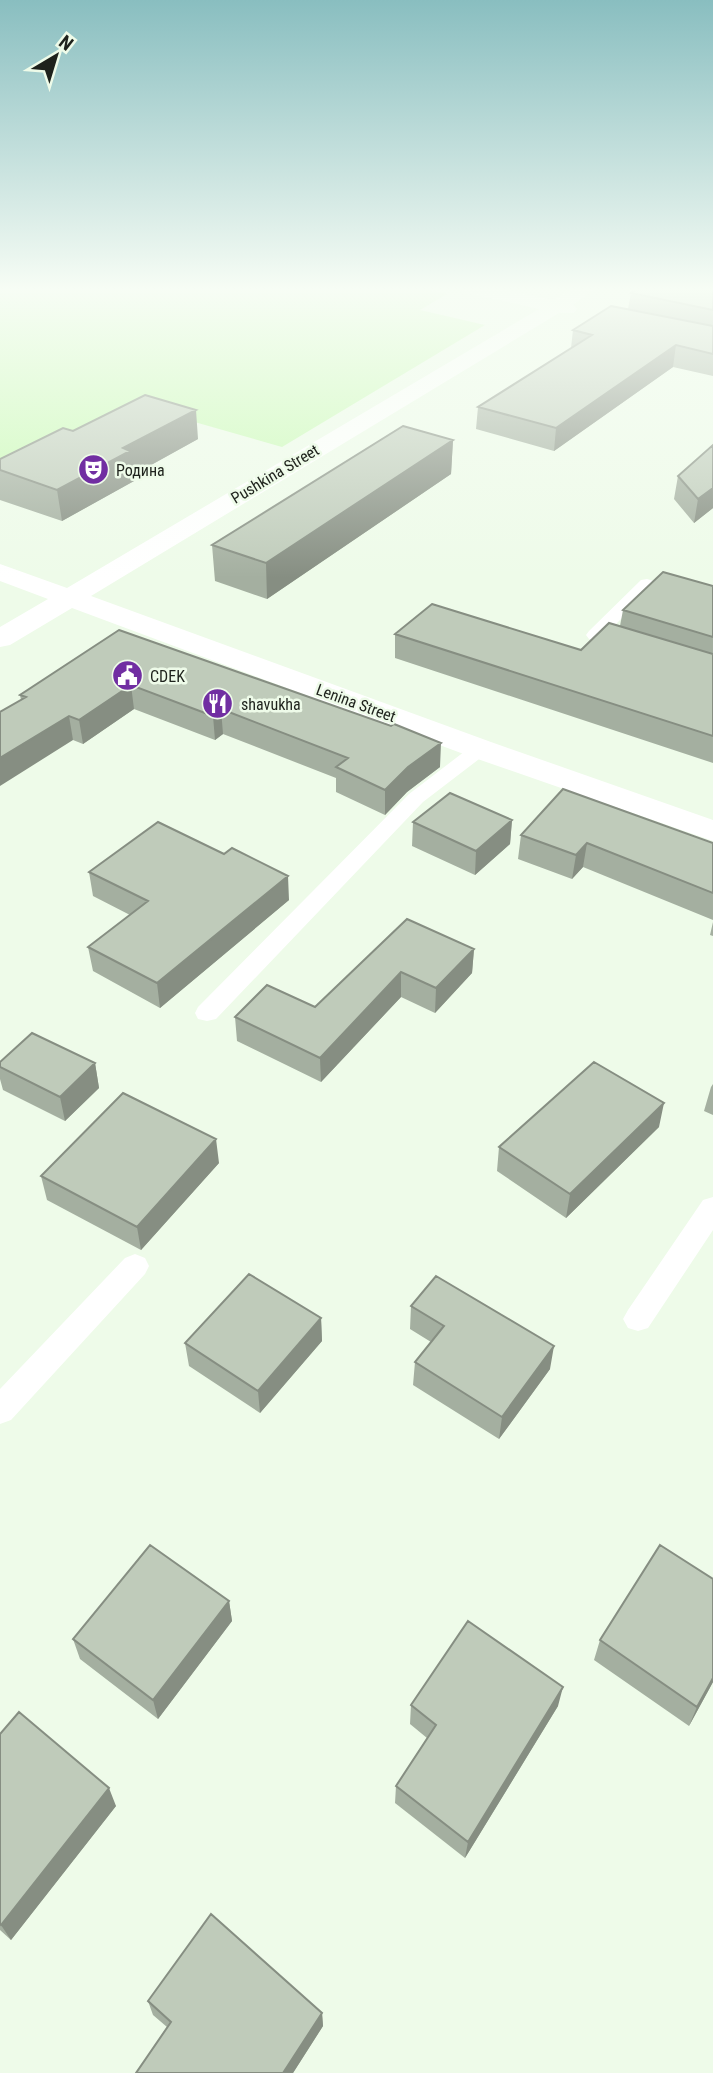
<svg xmlns="http://www.w3.org/2000/svg" width="713" height="2073" viewBox="0 0 713 2073" font-family="'Roboto Condensed',sans-serif">
<style>
.green{fill:#c9fab4}
.lines{fill:none;stroke-linecap:round;stroke-linejoin:round}
.lane{fill:#fff;fill-rule:evenodd}
.street{fill:#fff;fill-rule:evenodd}
.wall{fill:#a4afa0}
.shaded-wall{fill:#868e82}
.building{fill:#bfcbba;stroke:#868e82;stroke-width:2}
.labels{text-anchor:middle;dominant-baseline:central;stroke-width:5;stroke-linejoin:round;paint-order:stroke}
.far-poi-label{font-size:16px;fill:#1e221c;stroke:#eefbe9;text-anchor:start}
.far-street-label{font-size:16px;fill:#1e221c;stroke:#eefbe9}
</style>
<rect width="100%" height="100%" fill="#eefbe9"/>
<path class="green" d="M0 288H421L447 294 420 310 485 325 282 447 149 409 0 487Z"/>
<g class="lines">
<path class="lane" d="M647 579 713 598V608L650 590 607 633 632 641 635 645 632 649 626 650 589 639 586 635 589 631 641 580Z
M480 743 490 749 487 753 423 802 216 1019 207 1021 198 1019 195 1013 198 1007 409 794 473 745Z
M713 1197V1230L648 1328 638 1331 628 1328 623 1319 628 1310 703 1200Z
M135 1254 145 1258 149 1266 145 1274 11 1420 0 1424V1389L125 1258Z"/>
<path class="street" d="M461 288H497L553 300 574 288H596L573 305 577 309 574 313H559L91 596 491 742 713 820V841L469 756 72 608 10 645 0 647V627L48 599 0 581V564L67 588 539 309 463 292Z"/>
</g>
<path class="wall" d="M713 288V376L673 367 554 451 476 429 478 407 571 348 573 330 628 309 631 293Z
M73 431 198 439 133 475 134 481 62 521 0 500V459Z
M453 440 451 474 267 599 215 581 212 545Z
M713 445V508L694 523 674 499 678 476Z
M713 586V763L395 658V634L581 650 620 626 623 610Z
M119 630 440 767 407 792 385 815 336 792V778L223 734 215 740 134 709 83 744 73 740 21 700 20 695Z
M512 820 510 844 475 875 412 846 413 822Z
M521 835 713 843V920L583 867 572 879 518 859Z
M224 854 289 900 160 1008 93 971 88 947 130 915 93 896 89 872Z
M407 919 474 949 472 973 435 1013 401 997 321 1082 237 1041 235 1017 315 1007Z
M713 922V936L710 935Z
M0 1062 95 1063 99 1088 65 1121 3 1090 0 1079Z
M713 1084V1115L704 1111 711 1087Z
M659 1127 566 1218 497 1171 499 1147Z
M219 1163 141 1250 47 1200 41 1176Z
M411 1306 550 1369 499 1439 413 1385 415 1362 431 1342 410 1329Z
M321 1318 322 1341 260 1413 189 1366 185 1343Z
M713 1579V1682L689 1726 594 1660 600 1640Z
M229 1601 232 1621 158 1719 80 1659 73 1639Z
M411 1705 558 1706 465 1858 395 1803 396 1786 427 1738 410 1724Z
M0 1734 116 1806 11 1940 0 1930Z
M148 2001 322 2013 323 2026 293 2073H136L167 2027 153 2015Z"/>
<path class="shaded-wall" d="M676 345 673 367 554 451 556 428Z
M196 410 198 439 133 475 134 481 62 521 57 490 123 448Z
M453 440 451 474 267 599 266 563Z
M713 488V508L694 523 698 499Z
M131 685 134 709 83 744 79 720Z
M221 709 223 734 215 740 213 716Z
M69 716 73 740 0 786V758Z
M441 743 440 767 407 792 385 815V790L408 767Z
M512 820 510 844 475 875 476 851Z
M587 843 583 867 572 879 576 855Z
M288 876 289 900 160 1008 157 983Z
M474 949 472 973 435 1013 436 988Z
M401 972V997L321 1082 320 1058Z
M95 1063 99 1088 65 1121 60 1097Z
M664 1103 659 1127 566 1218 570 1194Z
M216 1139 219 1163 141 1250 137 1227Z
M321 1318 322 1341 260 1413 258 1391Z
M554 1346 550 1369 499 1439 502 1417Z
M229 1601 232 1621 158 1719 153 1700Z
M713 1678V1682L689 1726 697 1707Z
M563 1687 558 1706 465 1858 468 1842Z
M109 1788 116 1806 11 1940 1 1925Z
M322 2013 323 2026 293 2073H283Z"/>
<path class="building" d="M638 288H713V310L631 293Z
M611 306 713 326V354L676 345 556 428 478 407 592 335 573 330Z
M145 395 196 410 123 448 130 451 57 490 0 470V459L63 428 73 431Z
M403 426 453 440 266 563 212 545Z
M713 445V488L698 499 678 476Z
M663 572 713 586V637L623 610Z
M432 604 581 650 609 623 713 654V736L395 634Z
M119 630 391 726 394 724 441 743 408 767 385 790 336 767 348 758 221 709 213 716 131 685 79 720 69 716 0 758V712L26 697 20 695Z
M563 789 713 843V893L587 843 576 855 521 835Z
M450 793 512 820 476 851 413 822Z
M158 822 224 854 232 848 288 876 157 983 88 947 148 901 89 872Z
M407 919 474 949 436 988 401 972 320 1058 235 1017 267 985 315 1007Z
M32 1033 95 1063 60 1097 0 1067V1062Z
M594 1062 664 1103 570 1194 499 1147Z
M123 1093 216 1139 137 1227 41 1176Z
M249 1274 321 1318 258 1391 185 1343Z
M436 1276 554 1346 502 1417 415 1362 444 1326 411 1306Z
M150 1545 229 1601 153 1700 73 1639Z
M660 1545 713 1579V1678L697 1707 600 1640Z
M468 1621 563 1687 468 1842 396 1786 436 1725 411 1705Z
M19 1712 109 1788 1 1925 0 1924V1734Z
M211 1914 322 2013 283 2073H136L171 2022 148 2001Z"/>
<linearGradient id="sky" x2="0" y2="1"><stop stop-color="#89bec0"/><stop offset="0.5" stop-color="#f7fdf5"/><stop offset="1" stop-color="#f7fdf5" stop-opacity="0"/></linearGradient>
<rect width="713" height="578" fill="url(#sky)"/>
<defs>
<symbol id="theatre-disc" viewBox="-11 -11 22 22"><circle r="9.5" fill="#712ea2" stroke="#eefbe9"/><path d="M-5-5.5Q0-4 5-5.5V0Q5 5 0 6Q-5 5-5 0ZM-3.3-2.5H-1v1.5H-3.3ZM1-2.5H3.3v1.5H1ZM-2.8 1Q0 5.5 2.8 1Z" fill="#fff"/></symbol>
<symbol id="civic-disc" viewBox="-11 -11 22 22"><circle r="9.5" fill="#712ea2" stroke="#eefbe9"/><path d="M-.6-6.5H3V-4.5H.6V-3L4-1V1h2V6H-6V1h2V-1L-.6-3ZM-1.2 2.5V6h2.4V2.5Z" fill="#fff"/></symbol>
<symbol id="restaurant-disc" viewBox="-11 -11 22 22"><circle r="9.5" fill="#712ea2" stroke="#eefbe9"/><path d="M-5-6h1v4h1v-4h1v4h1v-4h1v5L-1.5 .5V6h-2V.5L-5-1ZM5-6V6H3V1.5H1.5Q1.5-4 5-6Z" fill="#fff"/></symbol>
</defs>
<g fill-rule="evenodd">
<use href="#theatre-disc" x="76" y="452" width="35" height="35"/>
<use href="#civic-disc" x="110" y="658" width="35" height="35"/>
<use href="#restaurant-disc" x="200" y="686" width="35" height="35"/>
</g>
<g class="labels">
<g class="far-poi-label">
<text x="116" y="470">Родина</text>
<text x="150" y="676">CDEK</text>
<text x="241" y="704">shavukha</text>
</g>
<g class="far-street-label">
<text transform="translate(275 474) rotate(-31)">Pushkina Street</text>
<text transform="translate(356 703) rotate(20)">Lenina Street</text>
</g>
</g>
<g transform="translate(56 56) rotate(38)" stroke="#eefbe9" stroke-width="5" paint-order="stroke">
<path d="M0-5L12 26L0 18L-12 26Z" fill="#1e221c"/>
<text y="-10" font-size="19" font-weight="bold" text-anchor="middle" fill="#1e221c">N</text>
</g>
</svg>
